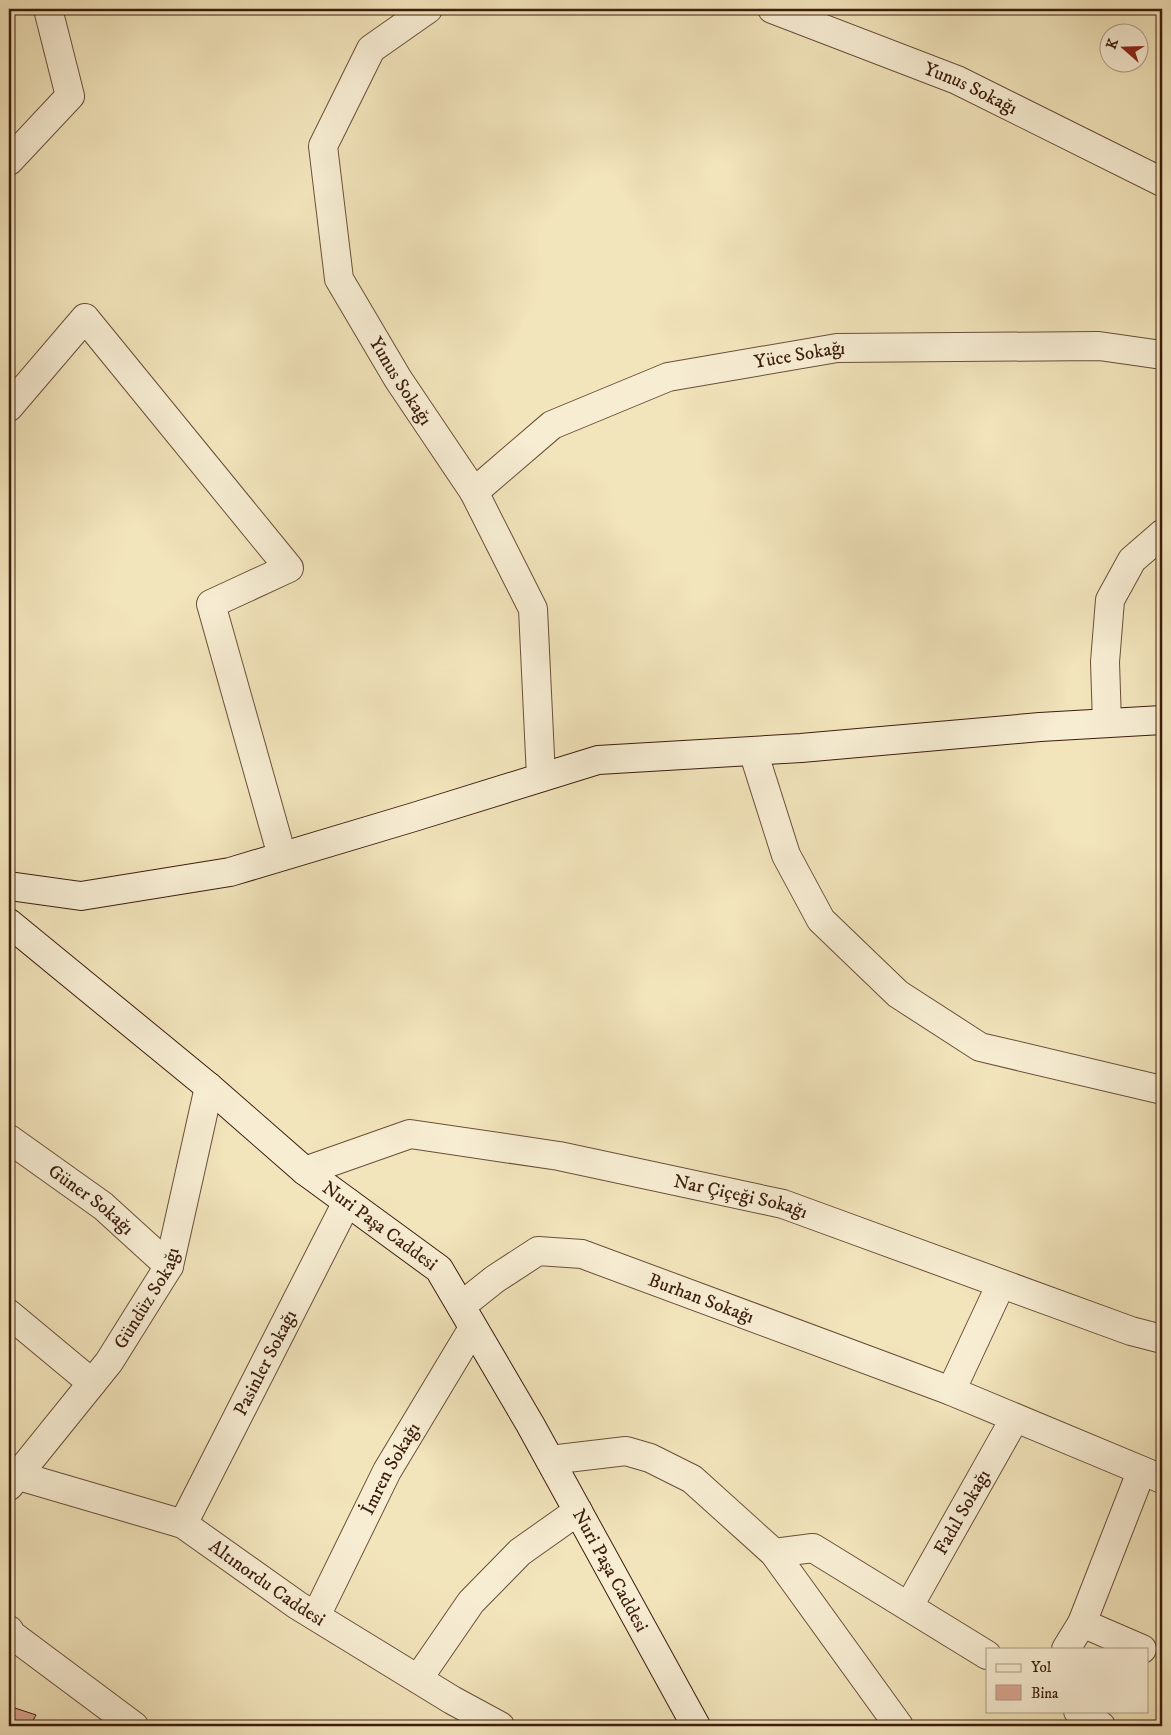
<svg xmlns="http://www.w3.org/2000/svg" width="1171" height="1735" viewBox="0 0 1171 1735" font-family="'IM FELL DW Pica',serif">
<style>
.building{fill:#dba892;stroke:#3d1d0e}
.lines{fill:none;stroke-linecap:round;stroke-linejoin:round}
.street-casing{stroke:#6a4f39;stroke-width:30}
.secondary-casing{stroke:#3d1d0e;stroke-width:30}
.street{stroke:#f7edd3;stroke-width:28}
.secondary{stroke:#f7edd3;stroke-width:28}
.labels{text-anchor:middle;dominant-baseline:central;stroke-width:4;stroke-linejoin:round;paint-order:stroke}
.street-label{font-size:19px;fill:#3d1d0e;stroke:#f7edd3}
</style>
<rect width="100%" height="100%" fill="#f2e4bb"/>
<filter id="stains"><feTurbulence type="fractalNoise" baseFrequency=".004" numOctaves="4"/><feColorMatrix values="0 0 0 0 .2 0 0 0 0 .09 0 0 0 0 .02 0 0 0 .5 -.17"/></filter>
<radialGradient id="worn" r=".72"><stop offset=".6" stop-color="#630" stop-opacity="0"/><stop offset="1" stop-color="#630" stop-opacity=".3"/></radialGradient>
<path class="building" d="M9 1706 36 1715 30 1726H9Z"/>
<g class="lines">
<defs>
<g id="street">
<path id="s1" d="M428 9 371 49 323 146 339 279 398 379 474 492 533 609 541 777"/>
<path id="s2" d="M772 9 957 80 1162 182"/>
<path d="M9 161 70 96 48 9"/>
<path d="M9 407 85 318 289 568 211 604 282 856"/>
<path id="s3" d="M474 492 552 425 668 377 837 348 1099 346 1162 355"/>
<path d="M1107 723 1105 662 1110 600 1132 560 1162 534"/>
<path d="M753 751 786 855 821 920 898 994 980 1047 1162 1090"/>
<path id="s4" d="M9 1139 103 1206 169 1266"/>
<path id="s5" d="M305 1171 410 1134 559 1156 783 1204 1131 1331 1162 1339"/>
<path d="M1001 1284 951 1391 1162 1479"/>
<path id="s6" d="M461 1306 495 1279 538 1251 582 1254 951 1391"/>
<path d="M9 1314 92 1383"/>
<path d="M550 1460 626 1451 650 1458 692 1479 774 1553 899 1726"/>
<path id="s7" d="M9 1473 183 1524 297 1605 452 1700 500 1726"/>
<path id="s8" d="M9 1486 109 1362 169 1266 209 1087"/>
<path id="s9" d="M183 1524 347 1202"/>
<path d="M774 1553 813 1548 987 1655"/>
<path id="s10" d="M909 1606 1015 1418"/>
<path id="s11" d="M316 1616 387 1471 473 1328"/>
<path d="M1082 1623 1142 1649"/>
<path d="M9 1630 12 1635 134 1726"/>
<path d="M1066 1649 1082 1623 1141 1472"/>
<path d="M418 1679 471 1602 520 1552 578 1511"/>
<path d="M1078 1711 1101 1726"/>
</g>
<g id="secondary">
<path d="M9 886 81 896 230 872 414 817 598 760 801 748 1040 727 1162 720"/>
<path id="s12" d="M9 923 209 1087 305 1171 439 1269 530 1424 696 1726"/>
</g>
</defs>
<use href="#street" class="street-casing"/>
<use href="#secondary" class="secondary-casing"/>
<use href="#street" class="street"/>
<use href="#secondary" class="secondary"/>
</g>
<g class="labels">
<g class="street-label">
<text stroke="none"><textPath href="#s2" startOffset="214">Yunus Sokağı</textPath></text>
<text stroke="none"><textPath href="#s3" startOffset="362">Yüce Sokağı</textPath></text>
<text stroke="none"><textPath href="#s1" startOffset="431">Yunus Sokağı</textPath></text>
<text stroke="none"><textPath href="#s5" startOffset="448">Nar Çiçeği Sokağı</textPath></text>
<text stroke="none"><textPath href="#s4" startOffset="102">Güner Sokağı</textPath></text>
<text stroke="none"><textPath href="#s12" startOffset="479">Nuri Paşa Caddesi</textPath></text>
<text stroke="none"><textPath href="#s8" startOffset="234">Gündüz Sokağı</textPath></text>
<text stroke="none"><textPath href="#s6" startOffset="266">Burhan Sokağı</textPath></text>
<text stroke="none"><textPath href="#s9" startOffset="181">Pasinler Sokağı</textPath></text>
<text stroke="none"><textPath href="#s11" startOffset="165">İmren Sokağı</textPath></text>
<text stroke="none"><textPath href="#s10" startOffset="108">Fadıl Sokağı</textPath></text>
<text stroke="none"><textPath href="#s12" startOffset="899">Nuri Paşa Caddesi</textPath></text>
<text stroke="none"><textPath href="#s7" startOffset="284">Altınordu Caddesi</textPath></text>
</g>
</g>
<rect width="1171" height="1735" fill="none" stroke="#f2e4bb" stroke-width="30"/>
<rect x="10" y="10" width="1151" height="1715" fill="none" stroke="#3d1d0e" stroke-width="2.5"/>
<rect x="15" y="15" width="1141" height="1705" fill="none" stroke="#3d1d0e"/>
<rect x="986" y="1648" width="162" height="65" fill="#f7edd3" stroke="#ad9a84"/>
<rect x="996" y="1664" width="25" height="8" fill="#f7edd3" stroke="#ad9a84"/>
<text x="1031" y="1672" font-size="15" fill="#3d1d0e">Yol</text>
<rect x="996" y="1685" width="25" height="15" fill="#dba892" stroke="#ad9a84"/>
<text x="1031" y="1698" font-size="15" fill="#3d1d0e">Bina</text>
<g transform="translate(1124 48) rotate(290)"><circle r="24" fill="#f7edd3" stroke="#ad9a84"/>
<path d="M0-4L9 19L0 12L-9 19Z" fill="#8f2418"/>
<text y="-8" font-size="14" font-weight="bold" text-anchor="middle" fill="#3d1d0e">K</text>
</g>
<rect width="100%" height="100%" filter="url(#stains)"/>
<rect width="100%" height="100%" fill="url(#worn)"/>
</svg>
